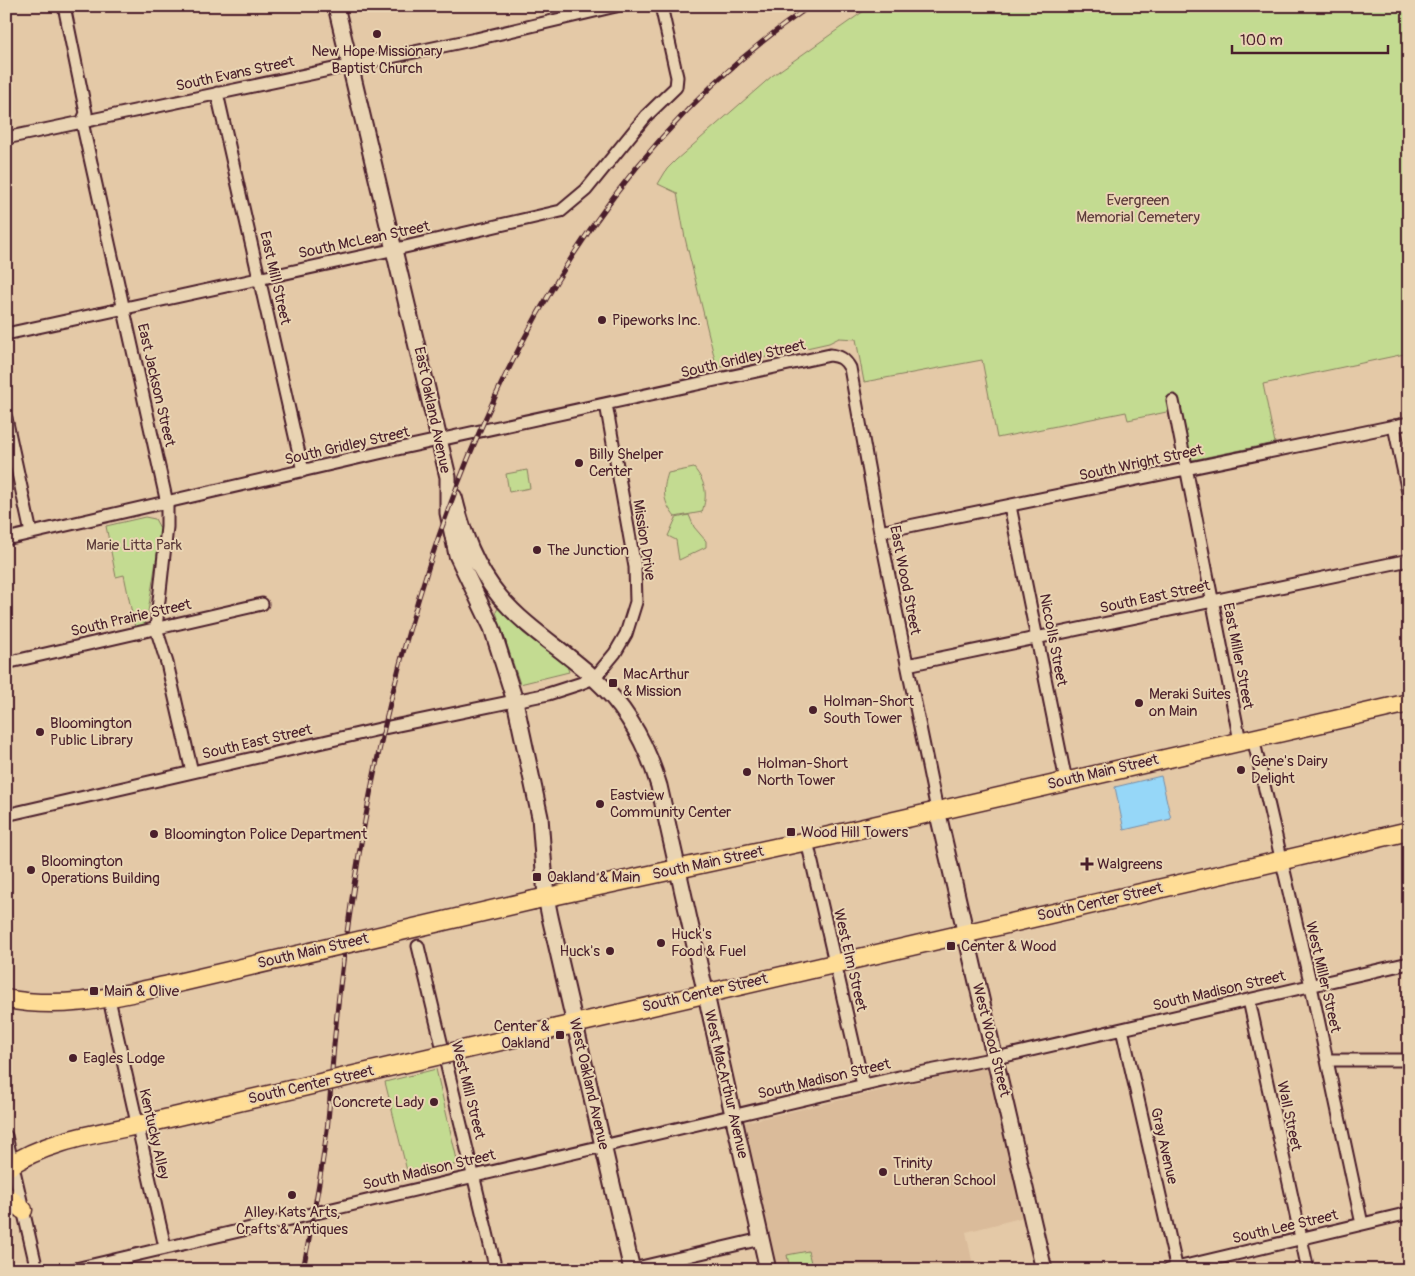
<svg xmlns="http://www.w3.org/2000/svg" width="1415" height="1276" viewBox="0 0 1415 1276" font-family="Pangolin,sans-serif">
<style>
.built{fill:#dabb9a}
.green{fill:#c3db91;stroke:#867d5e}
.water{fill:#96d7f8;stroke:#788da6}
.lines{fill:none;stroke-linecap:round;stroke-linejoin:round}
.street-casing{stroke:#4a1f2b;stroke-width:15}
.secondary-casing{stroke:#4a1f2b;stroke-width:19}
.primary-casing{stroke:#4a1f2b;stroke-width:21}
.street{stroke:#e9d4b3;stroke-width:11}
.secondary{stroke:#e9d4b3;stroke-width:15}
.primary{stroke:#ffdd96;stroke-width:18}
.rail-casing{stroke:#4a1f2b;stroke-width:5}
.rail{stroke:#e9d4b3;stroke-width:3;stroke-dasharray:9;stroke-linecap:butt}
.primary-bridge-casing{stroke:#4a1f2b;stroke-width:21;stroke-linecap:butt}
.primary-bridge{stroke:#ffdd96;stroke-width:18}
.poi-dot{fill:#4a1f2b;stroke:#e9d4b3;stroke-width:2}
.labels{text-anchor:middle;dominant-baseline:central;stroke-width:4;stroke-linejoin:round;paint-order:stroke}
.poi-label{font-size:15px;fill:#4a1f2b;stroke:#e9d4b3;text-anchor:start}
.street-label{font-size:15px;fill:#4a1f2b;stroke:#e9d4b3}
.park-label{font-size:15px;fill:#5c3b3a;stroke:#e9d4b3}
</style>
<rect width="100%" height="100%" fill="#e4c9a7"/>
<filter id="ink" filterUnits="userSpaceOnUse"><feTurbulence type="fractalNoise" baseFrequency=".02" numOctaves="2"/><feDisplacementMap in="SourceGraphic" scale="10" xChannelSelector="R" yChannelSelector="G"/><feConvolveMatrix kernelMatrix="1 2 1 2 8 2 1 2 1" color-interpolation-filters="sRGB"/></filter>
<g filter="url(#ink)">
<path class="built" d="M982 1067 990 1070 1024 1217 966 1232 974 1270H775L742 1128 746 1122Z"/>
<path class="green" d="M871 6H1409V353L1263 384 1275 443 1192 460 1181 409 1128 420 1126 412 997 438 982 360 864 382 856 339 839 338 829 343 717 368 685 238 677 193 658 184 667 169 676 160 772 76Z
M694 468C706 483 708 494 702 512L675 517C663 502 662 491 668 473Z
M527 470 530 488 509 492 506 474Z
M689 515 694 527 706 541V547L679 560 676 540 668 536 676 518Z
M145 517 155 519 161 530 147 618 145 624 135 628 124 575 116 577 106 526Z
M498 608 523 633 567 666 569 672 520 684 496 612Z
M436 1069 458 1164 408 1175 385 1082Z
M808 1251 813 1270H790L787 1255Z"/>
<path class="water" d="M1161 776 1171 819 1124 830 1115 787Z"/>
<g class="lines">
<defs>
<path id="street" d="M64 6 86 113 82 122 167 503V527L156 628 167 663 192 772
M217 93 303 471
M6 138 476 39 616 6
M6 334 405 247 561 211 586 190 646 116 676 87 677 77 661 6
M1173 401 1240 741
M6 418 31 533
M1394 426 1409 497
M1010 506 1066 781
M880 532 1409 423
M6 539 379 453 830 355C840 356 845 359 850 368L880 532 937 810
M6 663 262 604
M907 665 1409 560
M1253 738 1311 986 1362 1224
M6 815 384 728 548 694 579 684 594 678 601 670 615 653 626 634 636 602 635 567 606 404
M807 841 863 1085
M418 946 496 1270
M109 999 165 1247
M1249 1000 1308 1270
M1122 1029 1177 1270
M1327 1060H1409
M6 1136 37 1270
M71 1270 899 1077 996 1058 1409 963
M628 1270 761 1239
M1168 1270 1409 1213"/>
<path id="secondary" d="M336 6 448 477V513L457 555 492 628 515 701 540 817 546 897 550 917 632 1270
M454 497C463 534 475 567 500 597 527 629 564 650 595 679 627 708 647 745 659 786L768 1270
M937 810 1044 1270"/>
<path id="primary" d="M534 900 807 841 1409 703
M6 999C65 1010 112 997 169 985
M557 1028 1409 831
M6 1168C48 1139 103 1133 152 1122
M6 1196 23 1210"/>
</defs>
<use href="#street" class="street-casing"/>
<use href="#secondary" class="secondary-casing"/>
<use href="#primary" class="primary-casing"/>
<use href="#street" class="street"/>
<use href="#secondary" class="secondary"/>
<use href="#primary" class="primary"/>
<defs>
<path id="rail" d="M303 1270C312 1224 321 1177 327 1130 331 1095 332 1060 336 1025 340 978 347 931 354 885 405 561 527 201 810 6"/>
</defs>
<use href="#rail" class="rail-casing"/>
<use href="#rail" class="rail"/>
<defs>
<path id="primary-bridge" d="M169 985 534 900
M152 1122 557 1028"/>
</defs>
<use href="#primary-bridge" class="primary-bridge-casing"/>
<use href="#primary-bridge" class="primary-bridge"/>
</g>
</g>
<g class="poi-dot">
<circle cx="377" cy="34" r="5"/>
<circle cx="602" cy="320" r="5"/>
<circle cx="579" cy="463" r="5"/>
<circle cx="537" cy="550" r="5"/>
<rect x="608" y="678" width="10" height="10" rx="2.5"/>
<circle cx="1139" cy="703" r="5"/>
<circle cx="813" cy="710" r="5"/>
<circle cx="40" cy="732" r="5"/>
<circle cx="1241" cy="770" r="5"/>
<circle cx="747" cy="772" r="5"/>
<circle cx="600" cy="804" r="5"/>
<rect x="786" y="827" width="10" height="10" rx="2.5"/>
<circle cx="154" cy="834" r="5"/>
<path d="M1084.5 856.5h5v5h5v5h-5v5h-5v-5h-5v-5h5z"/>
<circle cx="31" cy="870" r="5"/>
<rect x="532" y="872" width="10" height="10" rx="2.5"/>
<circle cx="661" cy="943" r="5"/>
<rect x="946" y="941" width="10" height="10" rx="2.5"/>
<circle cx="610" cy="951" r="5"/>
<rect x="89" y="986" width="10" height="10" rx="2.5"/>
<rect x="555" y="1030" width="10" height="10" rx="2.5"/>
<circle cx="73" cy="1058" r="5"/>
<circle cx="434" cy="1102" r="5"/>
<circle cx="883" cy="1172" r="5"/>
<circle cx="292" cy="1195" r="5"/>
</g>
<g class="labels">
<g class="poi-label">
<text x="377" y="51" text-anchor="middle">New Hope Missionary<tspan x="377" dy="17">Baptist Church</tspan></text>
<text x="612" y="320">Pipeworks Inc.</text>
<text x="589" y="454">Billy Shelper<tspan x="589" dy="17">Center</tspan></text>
<text x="547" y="550">The Junction</text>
<text x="623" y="674">MacArthur<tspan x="623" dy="17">&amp; Mission</tspan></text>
<text x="1149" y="694">Meraki Suites<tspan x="1149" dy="17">on Main</tspan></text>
<text x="823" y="701">Holman-Short<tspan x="823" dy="17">South Tower</tspan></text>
<text x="50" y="723">Bloomington<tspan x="50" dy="17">Public Library</tspan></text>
<text x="1251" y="761">Gene's Dairy<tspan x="1251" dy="17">Delight</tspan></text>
<text x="757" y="763">Holman-Short<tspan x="757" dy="17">North Tower</tspan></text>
<text x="610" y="795">Eastview<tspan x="610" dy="17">Community Center</tspan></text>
<text x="801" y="832">Wood Hill Towers</text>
<text x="164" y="834">Bloomington Police Department</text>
<text x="41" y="861">Bloomington<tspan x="41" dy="17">Operations Building</tspan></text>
<text x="1097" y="864">Walgreens</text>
<text x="547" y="877">Oakland &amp; Main</text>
<text x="671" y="934">Huck's<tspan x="671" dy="17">Food &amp; Fuel</tspan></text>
<text x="961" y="946">Center &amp; Wood</text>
<text x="600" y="951" text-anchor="end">Huck's</text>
<text x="104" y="991">Main &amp; Olive</text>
<text x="550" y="1026" text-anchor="end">Center &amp;<tspan x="550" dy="17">Oakland</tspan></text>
<text x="83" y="1058">Eagles Lodge</text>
<text x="424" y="1102" text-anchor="end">Concrete Lady</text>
<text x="893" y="1163">Trinity<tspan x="893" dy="17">Lutheran School</tspan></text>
<text x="292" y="1212" text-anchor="middle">Alley Kats Arts,<tspan x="292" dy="17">Crafts &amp; Antiques</tspan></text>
</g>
<g class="street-label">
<text transform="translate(235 74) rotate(-12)">South Evans Street</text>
<text transform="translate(364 240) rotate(-12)">South McLean Street</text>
<text transform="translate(275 278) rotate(77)">East Mill Street</text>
<text transform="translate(743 359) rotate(-13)">South Gridley Street</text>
<text transform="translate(156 385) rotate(77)">East Jackson Street</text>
<text transform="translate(432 410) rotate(78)">East Oakland Avenue</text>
<text transform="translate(347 446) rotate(-13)">South Gridley Street</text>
<text transform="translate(1141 463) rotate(-12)">South Wright Street</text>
<text transform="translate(644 540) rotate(81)">Mission Drive</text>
<text transform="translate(905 580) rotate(79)">East Wood Street</text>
<text transform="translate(1155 597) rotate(-12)">South East Street</text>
<text transform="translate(131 618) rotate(-13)">South Prairie Street</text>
<text transform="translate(1053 640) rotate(79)">Niccolls Street</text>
<text transform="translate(1238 656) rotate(79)">East Miller Street</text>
<text transform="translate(257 742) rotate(-13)">South East Street</text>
<text transform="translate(1103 772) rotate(-13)">South Main Street</text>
<text transform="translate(708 863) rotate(-12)">South Main Street</text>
<text transform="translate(1100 902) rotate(-13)">South Center Street</text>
<text transform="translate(313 951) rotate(-13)">South Main Street</text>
<text transform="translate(850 960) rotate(77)">West Elm Street</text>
<text transform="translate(1323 977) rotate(77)">West Miller Street</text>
<text transform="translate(1219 991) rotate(-13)">South Madison Street</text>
<text transform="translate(705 993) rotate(-13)">South Center Street</text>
<text transform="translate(991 1040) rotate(76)">West Wood Street</text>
<text transform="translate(824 1079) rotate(-13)">South Madison Street</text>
<text transform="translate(589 1084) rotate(77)">West Oakland Avenue</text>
<text transform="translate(726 1084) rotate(77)">West MacArthur Avenue</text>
<text transform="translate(311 1085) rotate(-13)">South Center Street</text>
<text transform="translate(468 1090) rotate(76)">West Mill Street</text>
<text transform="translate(1289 1116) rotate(78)">Wall Street</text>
<text transform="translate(154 1134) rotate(77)">Kentucky Alley</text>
<text transform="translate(1164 1146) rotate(77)">Gray Avenue</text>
<text transform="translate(429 1170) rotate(-13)">South Madison Street</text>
<text transform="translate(1285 1227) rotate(-13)">South Lee Street</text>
</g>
<g class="park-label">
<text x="1138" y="200">Evergreen<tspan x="1138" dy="17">Memorial Cemetery</tspan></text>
<text x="134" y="545">Marie Litta Park</text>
</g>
</g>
<rect width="1415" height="1276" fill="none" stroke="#e9d4b3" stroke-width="25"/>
<rect x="12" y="12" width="1390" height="1251" fill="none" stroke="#4a1f2b" stroke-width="2" filter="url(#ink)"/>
<path d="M1232 45v8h156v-8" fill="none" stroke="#4a1f2b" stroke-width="2.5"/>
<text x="1240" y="45" font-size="15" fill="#4a1f2b" stroke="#e9d4b3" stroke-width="4" paint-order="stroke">100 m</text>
</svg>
